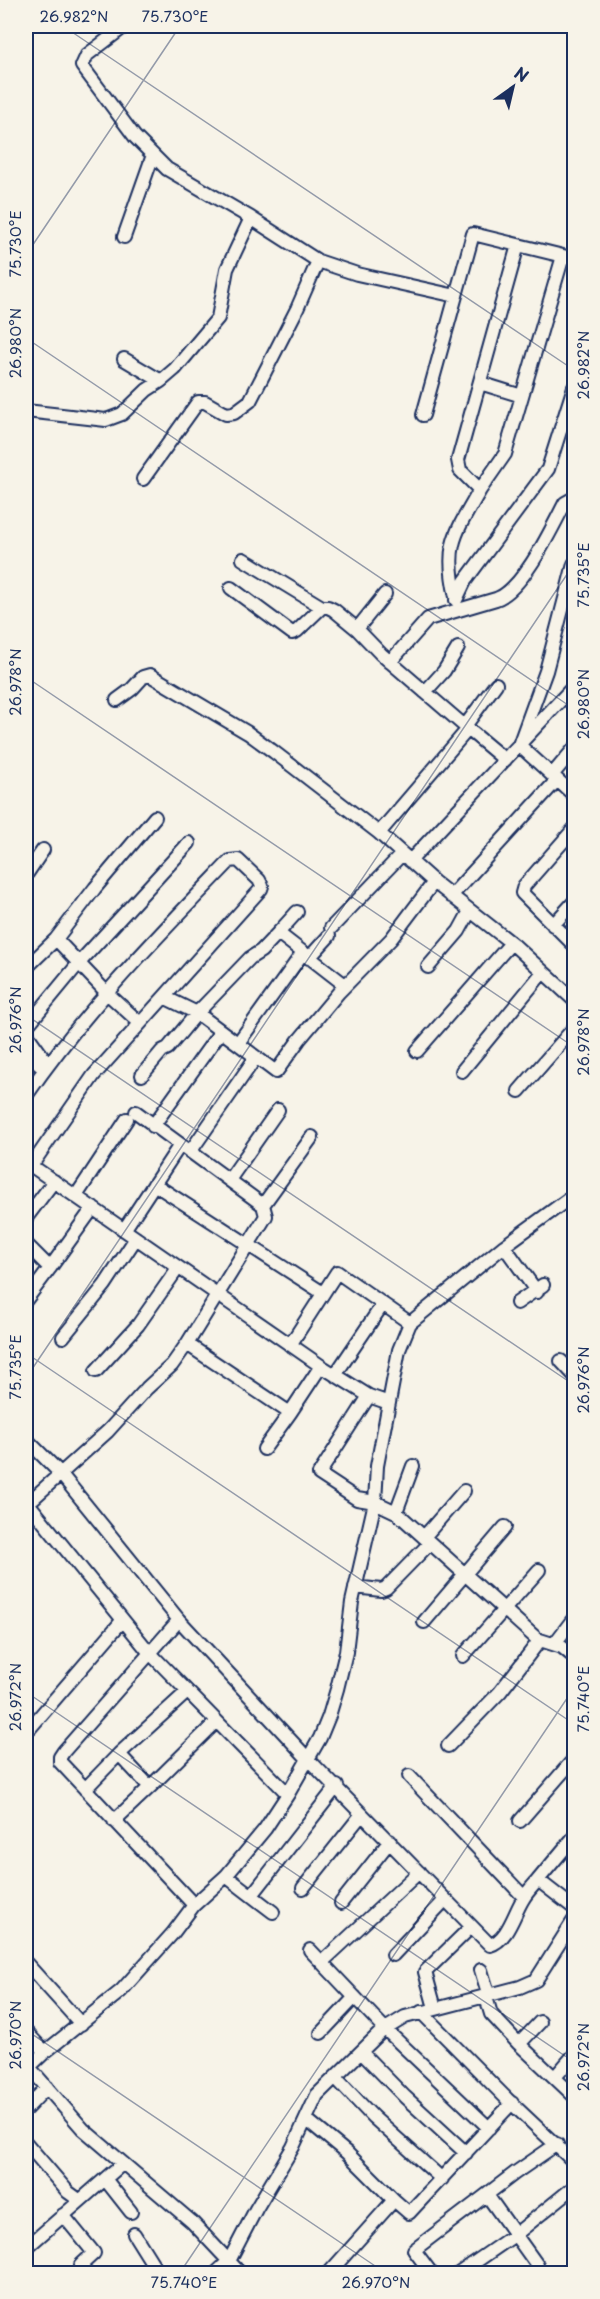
<svg xmlns="http://www.w3.org/2000/svg" width="600" height="2299" viewBox="0 0 600 2299" font-family="'Playpen Sans',sans-serif">
<style>
.lines{fill:none;stroke-linecap:round;stroke-linejoin:round}
.minor-casing{stroke:#1b2f5e;stroke-width:16}
.minor{stroke:#f7f3e8;stroke-width:12}
.ticks{fill:none;stroke:#1b2f5e;stroke-width:1.5;stroke-opacity:0.45}
.neatline{fill:none;stroke:#1b2f5e;stroke-width:2}
.ticks-label{font-size:15px;text-anchor:middle;fill:#1b2f5e}
</style>
<rect width="100%" height="100%" fill="#f7f3e8"/>
<filter id="ink" filterUnits="userSpaceOnUse"><feTurbulence type="fractalNoise" baseFrequency=".0167" numOctaves="2"/><feDisplacementMap in="SourceGraphic" scale="12" xChannelSelector="R" yChannelSelector="G"/><feConvolveMatrix kernelMatrix="1 2 1 2 8 2 1 2 1" color-interpolation-filters="sRGB"/></filter>
<g filter="url(#ink)">
<g class="lines">
<defs>
<path id="minor" d="M125 26 87 55 82 66 135 137 167 169 251 218 318 261 357 274 456 296
M124 237 153 155
M124 359 161 381
M480 383 522 396 563 256 574 259
M26 411 106 420 122 414 147 390 161 381 175 369 218 318 227 269 251 218
M423 415 473 234 563 256
M143 479 198 402H205L226 414 234 413 250 401 297 309 318 261
M480 490 505 454 522 396
M243 559 322 607H328L334 610 357 629 381 654 468 729
M574 564 546 671 519 745 574 795
M231 588 292 633 297 631 322 607
M456 597C444 545 455 534 480 490L460 470 458 460 518 245
M456 600 465 581 548 469 574 387
M357 629 385 594
M390 662 428 619 496 599C523 590 552 528 565 503L574 498
M425 692 444 671 458 648
M117 700 132 689 143 677 150 675 248 733 274 752 379 833 434 882 514 945 574 1000
M465 726 496 684
M552 775 574 749
M574 829 524 886 522 893 574 945
M379 833 468 729 505 760
M410 861 574 686
M26 875 43 850
M451 896 557 780
M553 925 574 902
M331 928 402 854
M278 933 297 912
M56 939 95 888 155 817
M309 958 329 936
M428 967 459 931 470 911
M26 968 56 939 107 993 140 1023
M164 997 197 1013 221 1031
M238 1043 302 954
M417 1051 511 943
M26 1053 44 1069
M48 1064 28 1036 27 1026 79 963 189 843
M462 1071 543 972
M142 1075 162 1051 168 1048 197 1013 250 958 261 951 278 933 345 985
M519 1091 574 1028
M26 1096C84 1011 158 936 230 861L238 860 259 880 262 886 261 889 94 1075 31 1166
M136 1112 263 1205 266 1216 187 1344 290 1413 321 1366
M153 1126 221 1031 276 1072 299 1040 339 992 391 939 434 882
M190 1152 256 1057
M26 1162 321 1366 369 1396 389 1403
M229 1180 278 1110
M154 1184 323 1293
M76 1196 127 1119
M263 1205 312 1137
M26 1218 54 1181
M124 1230 180 1145
M26 1244 50 1268 93 1208
M504 1246 537 1292
M26 1300 50 1268
M517 1303 543 1285
M63 1337 105 1285 136 1238
M189 1341 172 1365 147 1388 108 1431 28 1503 149 1652 288 1794
M290 1345 337 1272 410 1323
M561 1361 574 1375
M96 1371 138 1325 178 1268
M335 1375 383 1304
M369 1396 319 1474 357 1499 375 1502 396 1512 537 1639 562 1647 574 1657
M26 1439 60 1473 179 1620 309 1760 490 1945C508 1940 514 1913 523 1899 527 1892 533 1886 538 1880L574 1908
M264 1449 290 1413
M396 1512 413 1466
M424 1537 464 1491
M355 1587 381 1590 386 1588 430 1543
M179 1620 64 1751 60 1757V1762L194 1905
M424 1622 505 1527
M555 1643 574 1618
M463 1656 539 1570
M187 1692 119 1754 150 1787 216 1722
M30 1728 122 1621
M448 1746 500 1692 540 1640
M409 1776 524 1897
M85 1789 119 1754
M114 1821 150 1787
M520 1821 574 1759
M226 1876 273 1912
M538 1880 574 1837
M303 1888 362 1814
M252 1895 337 1786
M341 1903 390 1841
M310 1950 385 2029 489 2128
M393 1955 445 1900
M322 1962 419 1872
M26 1963 81 2024
M481 1970 489 1996
M486 1997 491 2014 519 2044 574 2096
M435 2008 425 1972 471 1927
M421 2012 507 2099 574 2162
M26 2032 45 2052
M321 2033 355 1997
M519 2044 540 2022
M361 2052 405 2097 466 2153
M29 2067 83 2129 192 2222 241 2274
M26 2070 45 2052 121 1991 173 1933 194 1905 226 1876 265 1829 288 1794 320 1738 329 1716 337 1689 346 1652 352 1602 375 1502 377 1466 399 1350 410 1323 504 1246 574 1195
M335 2077 373 2117 442 2179
M555 2077 574 2055
M26 2109 47 2087
M306 2119 347 2153 394 2200 328 2274
M26 2143 68 2192 79 2200
M105 2179 131 2212
M487 2195 537 2265
M394 2200 409 2213 512 2103
M63 2215 94 2253 81 2265 87 2274
M134 2234 159 2274
M26 2248 122 2164
M215 2274 229 2261 256 2209 293 2147 317 2095 382 2031 405 2017 520 1987 536 1980 574 1920
M432 2274 414 2250 515 2173 557 2144
M458 2274 516 2234 574 2187"/>
</defs>
<use href="#minor" class="minor-casing"/>
<use href="#minor" class="minor"/>
</g>
</g>
<path class="ticks" d="M63 26 574 370M565 26 574 32M26 255 180 26M26 338 574 709M26 677 574 1047M26 1015 574 1385M26 1353 574 1724M26 1378 574 564M26 1692 574 2062M26 2030 387 2274M179 2274 574 1688"/>
<rect width="600" height="2299" fill="none" stroke="#f7f3e8" stroke-width="66"/>
<g transform="translate(513 87) rotate(34)" stroke="#f7f3e8" stroke-width="4.5" paint-order="stroke">
<path d="M0-4.5L10 22L0 15L-10 22Z" fill="#1b2f5e"/>
<text y="-9" font-size="16" font-weight="bold" text-anchor="middle" fill="#1b2f5e">N</text>
</g>
<rect x="33" y="33" width="534" height="2233" class="neatline"/>
<g class="ticks-label">
<text x="74" y="22">26.982°N</text>
<text x="175" y="22">75.730°E</text>
<text transform="translate(16 244) rotate(-90)" y="5">75.730°E</text>
<text transform="translate(16 343) rotate(-90)" y="5">26.980°N</text>
<text transform="translate(584 365) rotate(-90)" y="5">26.982°N</text>
<text transform="translate(584 575) rotate(-90)" y="5">75.735°E</text>
<text transform="translate(16 682) rotate(-90)" y="5">26.978°N</text>
<text transform="translate(584 704) rotate(-90)" y="5">26.980°N</text>
<text transform="translate(16 1020) rotate(-90)" y="5">26.976°N</text>
<text transform="translate(584 1042) rotate(-90)" y="5">26.978°N</text>
<text transform="translate(16 1367) rotate(-90)" y="5">75.735°E</text>
<text transform="translate(584 1380) rotate(-90)" y="5">26.976°N</text>
<text transform="translate(16 1697) rotate(-90)" y="5">26.972°N</text>
<text transform="translate(584 1699) rotate(-90)" y="5">75.740°E</text>
<text transform="translate(16 2035) rotate(-90)" y="5">26.970°N</text>
<text transform="translate(584 2057) rotate(-90)" y="5">26.972°N</text>
<text x="184" y="2288">75.740°E</text>
<text x="376" y="2288">26.970°N</text>
</g>
</svg>
